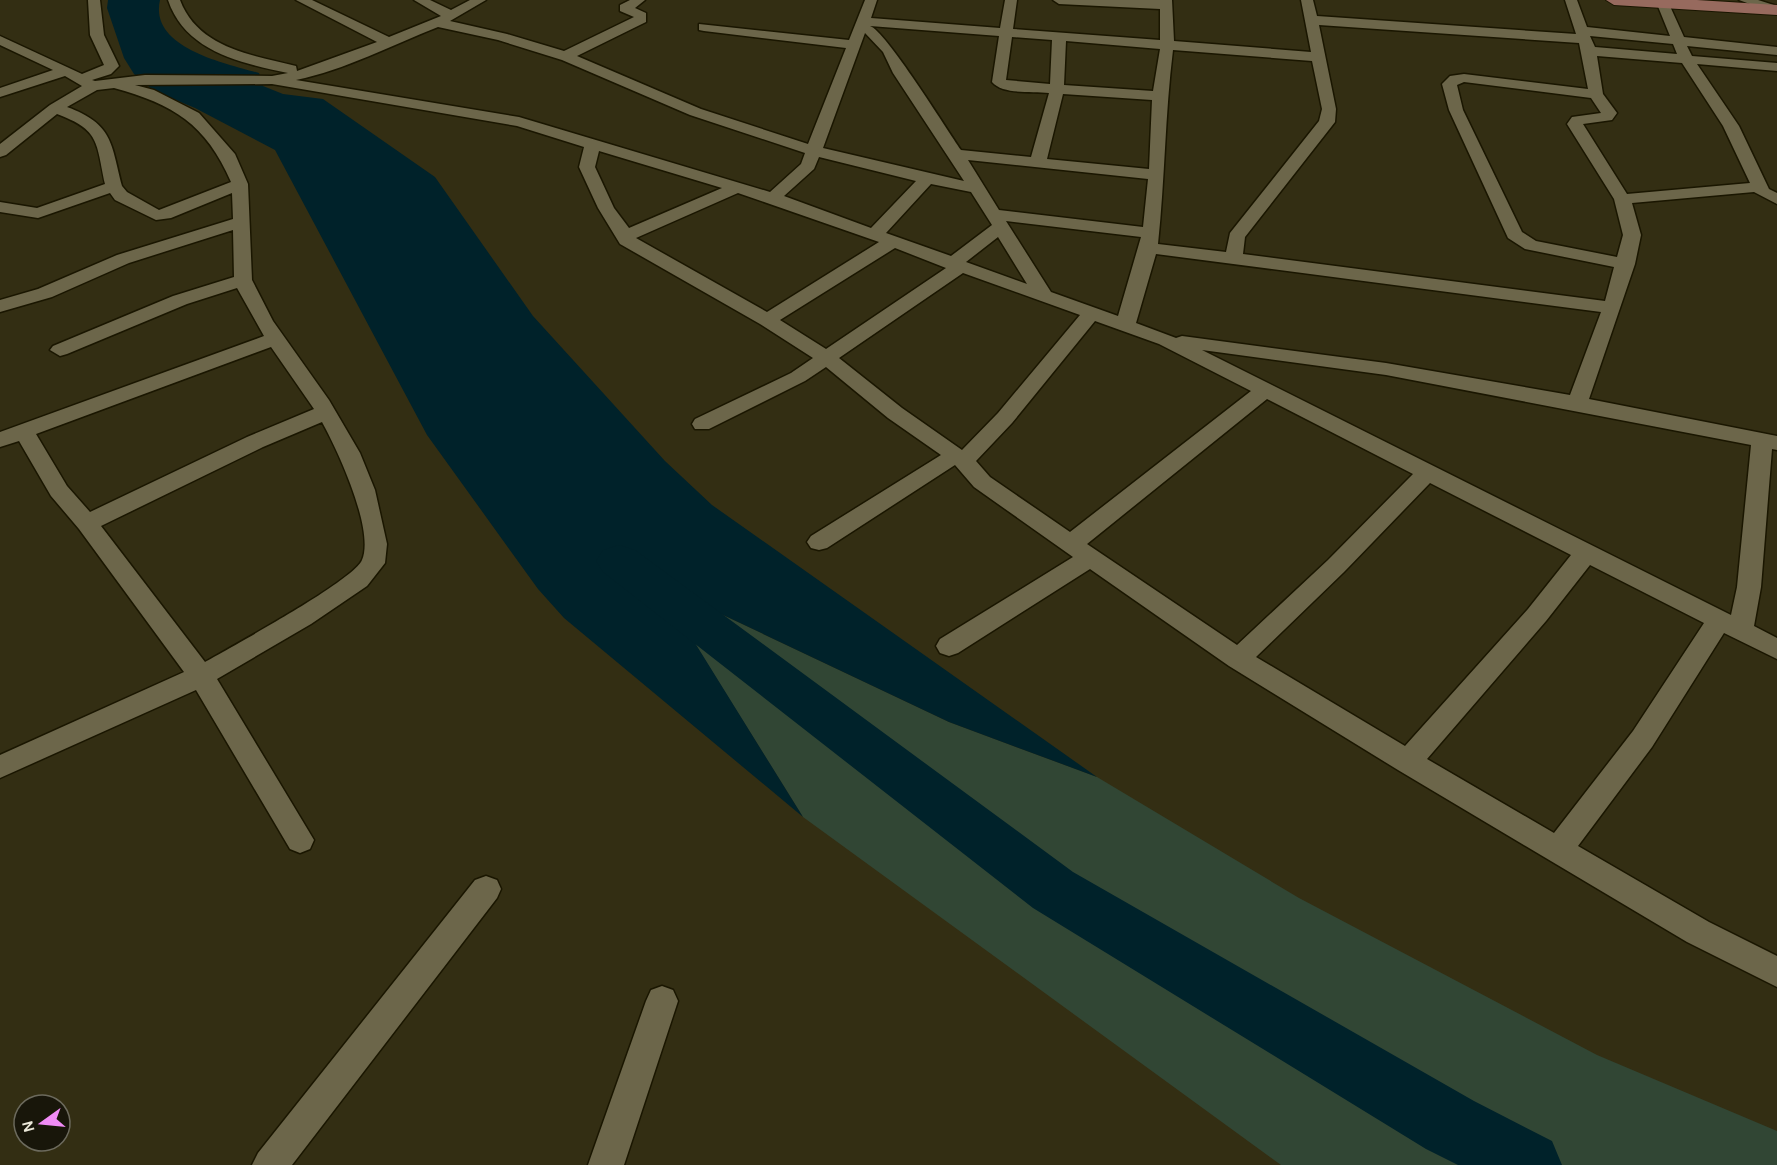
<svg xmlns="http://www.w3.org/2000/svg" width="1777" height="1165" viewBox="0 0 1777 1165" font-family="Karla,sans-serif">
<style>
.green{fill:#314634}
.water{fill:#00222a}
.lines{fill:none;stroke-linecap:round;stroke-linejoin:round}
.river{fill:#00222a;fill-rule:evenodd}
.minor-casing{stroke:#1a1600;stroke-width:3}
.major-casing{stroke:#1a1600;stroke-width:2}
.minor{fill:#6c664a;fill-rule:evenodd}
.major{fill:#976a5e;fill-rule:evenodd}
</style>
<rect width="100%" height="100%" fill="#332e13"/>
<path class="green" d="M668 601 721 614 949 722 1097 777 1299 898 1597 1055 1777 1131V1165H1281L803 817Z"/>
<path class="water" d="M108 0H160C149 48 225 63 259 73L263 86 283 94 323 99 435 177 533 316 665 461 712 505 1097 777 949 722 721 614 669 601 803 817 564 618 538 589 427 435 275 150 195 108 154 91 134 74 124 58 107 8Z"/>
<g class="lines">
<path class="river" d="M619 545 635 550 1073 872 1474 1101 1552 1141 1562 1165H1458L1426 1149 1033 908 603 572 596 561 603 550Z"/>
<defs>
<path id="minor" d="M88 0H100L104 35 119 66 111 74 92 80 95 81 145 75 272 76 288 73C240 63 185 51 168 0H180C198 48 252 55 296 66L297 71 377 42 296 0H312L389 37 441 16 414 0H430L451 10 470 0H486L450 21 507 34 564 51 634 17 620 11V5L630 0H645L635 8 646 13V22L577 56 701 109 808 144 846 48 704 31 699 30V24L849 40 865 0H877L871 18 1000 28 1005 0H1017L1013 29 1160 40V9L1059 4 1053 0H1172L1174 41 1311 52 1301 0H1313L1317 16 1576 34 1565 0H1577L1587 27 1670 36 1657 4 1663 0 1669 4 1684 37 1777 47V55L1687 46 1692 56 1777 63V71L1697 64 1739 126 1769 189 1777 193V204L1754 192 1632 203 1641 235 1635 264 1589 399 1777 436V450L1772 449 1761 587 1754 626 1777 638V659L1724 633 1652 747 1578 846 1709 922 1777 956V987L1687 942 1398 770 1229 666 1090 569 958 653 949 656 940 653 936 646 940 639 1073 557 974 487 955 465 827 548 819 550 811 548 807 542 811 536 941 455 888 418 826 367 805 381 709 429H695L692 424 695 419 791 373 813 358 760 324 620 244 598 208 579 167 584 147 517 126 272 84 135 85 154 90 199 113 235 154 248 184 252 280 273 321 329 400 360 453 375 490 387 544 385 563 367 586 311 624 217 679 314 840 310 849 300 853 290 849 196 690 0 778V755L184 672 79 529 51 496 19 441 0 447V432L264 336 237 288 187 304 67 354 60 356 50 350 53 346 173 296 234 277 233 230 129 263 52 297 0 312V300L38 289 117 255 233 219 232 193 171 218 156 220 115 200 110 193 38 218 0 212V202L37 208 105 184C96 142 100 130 57 114L6 155 0 157V144L50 105 82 86 65 76 0 97V88L53 70 0 45V36L82 74 104 65 90 35ZM1319 25 1579 43 1588 89 1464 74 1450 76 1442 84 1449 110 1508 238 1525 249 1614 267 1605 301 1243 254 1245 237 1335 122 1336 109ZM870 26 999 36 992 82C1003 95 1032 91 1049 93L1031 157 961 150C947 130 885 30 870 26ZM438 27 498 40 562 60 690 115 805 153 801 164 770 192 519 117 296 80C345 70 392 45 438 27ZM865 33 883 52 893 73 964 181 823 148ZM1590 36 1673 44 1677 54 1595 47ZM1012 37 1052 40 1050 84 1006 80ZM1066 41 1160 49 1153 91 1064 85ZM1173 50 1312 61 1322 109 1319 121 1230 233 1226 252 1158 244C1165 179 1165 114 1173 50ZM1597 56 1682 63 1723 126 1750 183 1627 194 1583 124 1612 120 1617 113 1603 94ZM1464 82 1591 98 1601 113 1572 117 1567 124 1614 199 1623 235 1617 257 1536 241 1522 232 1463 110 1457 85ZM114 88C173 104 206 124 231 182L159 210 127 192 122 186C111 143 113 124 67 107L97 90ZM1063 94 1152 100 1149 169 1047 159ZM599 151 722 188 629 228 614 208 595 167ZM819 157 916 181 871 228 784 196 814 169ZM968 160 1148 179 1143 227 999 210ZM931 184 971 192 992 225 951 256 886 233ZM738 193 879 242 767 312 636 238ZM1006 221 1141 237 1118 316 1051 292ZM998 237 1027 284 966 262ZM895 248 946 268 826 349 780 320ZM1156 254 1601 312 1570 395 1386 363 1182 336 1176 338 1136 323ZM963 273 1080 315 998 413 962 450 902 408 839 358ZM1095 321 1159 344 1251 391 1070 532 990 477 976 461 1012 423ZM271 347 314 409 247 437 90 512 67 486 36 434ZM1202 350 1386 375 1751 445 1737 587 1731 615ZM1267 399 1413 474 1328 560 1237 645 1087 544ZM322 422C337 449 375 530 362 560 353 581 231 647 205 662L101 526 263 447ZM1430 483 1571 555 1528 609 1405 746 1256 657 1344 572ZM1590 565 1704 623 1633 731 1554 833 1427 759 1546 621Z
M1739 0H1758L1777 6V14Z
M486 876 497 880 501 889 497 898 292 1165H252L258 1153 475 880Z
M662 986 673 990 678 1001 624 1165H588L646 1001 651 990Z"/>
<path id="major" d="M1606 0H1697L1777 5V15L1614 5Z"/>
</defs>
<use href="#minor" class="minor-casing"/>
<use href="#major" class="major-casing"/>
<use href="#minor" class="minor"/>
<use href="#major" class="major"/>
</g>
<g transform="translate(42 1123) rotate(255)"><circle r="28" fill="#18160a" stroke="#6c6a5d" stroke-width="1.5"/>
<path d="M0-4.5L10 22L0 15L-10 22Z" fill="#f08bf6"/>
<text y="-9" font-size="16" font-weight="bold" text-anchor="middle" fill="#ebe8d9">N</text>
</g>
</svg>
